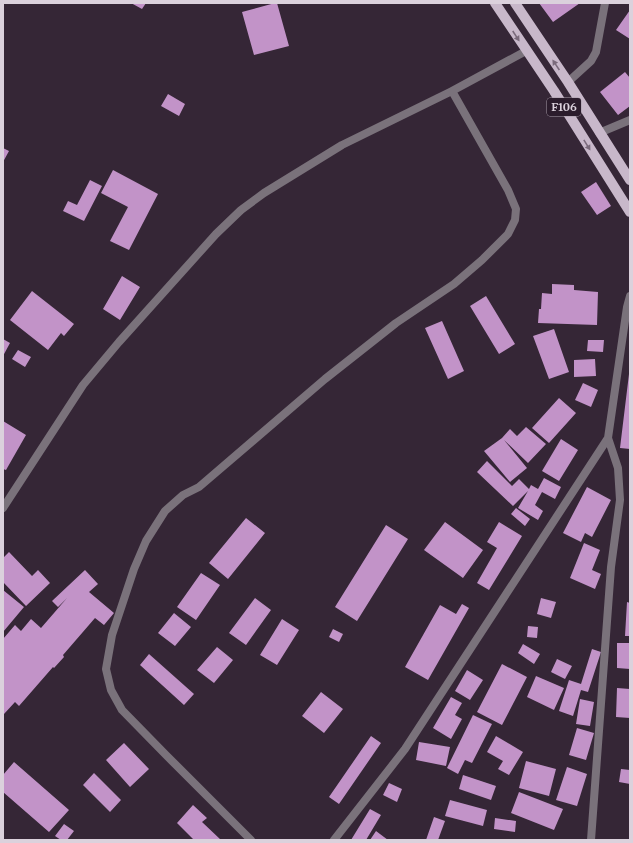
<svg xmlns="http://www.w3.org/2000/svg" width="633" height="843" viewBox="0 0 633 843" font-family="Merriweather,serif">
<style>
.building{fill:#c293c8}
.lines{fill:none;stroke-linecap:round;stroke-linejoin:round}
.street{stroke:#7a727b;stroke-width:8}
.primary{stroke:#c8b8ca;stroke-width:10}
.oneway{fill:#7a6a7b}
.labels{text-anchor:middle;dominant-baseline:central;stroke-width:4;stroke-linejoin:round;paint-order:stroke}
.shield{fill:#2b1c2c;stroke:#a69ba7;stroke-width:1}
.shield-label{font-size:11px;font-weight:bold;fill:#dbd1dc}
</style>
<rect width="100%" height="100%" fill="#352636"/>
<path class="building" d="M131 3H146L142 9Z
M275 3H277L289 46 254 55 242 12Z
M539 3H580L553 22Z
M630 10V39L616 30Z
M625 72 630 78V106L618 115 600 92Z
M168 94 185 104 179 116 161 106Z
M3 148 9 151 3 162Z
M113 170 158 194 129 250 110 241 128 207 101 193Z
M90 180 102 186 84 221 63 211 68 201 77 205Z
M596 182 611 206 597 215 581 192Z
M122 276 140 287 120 320 103 309Z
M552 284 574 285V290L598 292 597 325 538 323 539 309H541L542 293 552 294Z
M32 291 74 324 64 336 61 333 48 350 10 320Z
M486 296 515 344 499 354 470 306Z
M442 321 464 371 448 379 425 328Z
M554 329 569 372 549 379 533 336Z
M3 339 10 343 3 356Z
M588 340H604L603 352 587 351Z
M18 350 31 357 25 367 12 359Z
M595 359 596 376 574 377V360Z
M629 374H630V449L620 448Z
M583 383 598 390 591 407 575 400Z
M559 398 576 413 549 443 532 428Z
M3 421 26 435 6 470 3 469Z
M526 427 546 444 528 463 504 440 527 468 510 482 484 451 502 438 510 429 517 436Z
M561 439 578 450 559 481 542 471Z
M487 461 512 486 519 479 529 489 531 485 538 489 544 478 561 487 555 499 542 492 535 505 543 511 538 520 518 508 528 491 513 506 477 472Z
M587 487 611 500 592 537 585 533 581 542 563 533Z
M516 508 530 519 525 526 511 514Z
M246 518 265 533 228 579 209 563Z
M445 522 483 550 463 578 424 550Z
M499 522 522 536 489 590 477 583 497 548 487 542Z
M386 525 408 539 357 621 335 607Z
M584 543 600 550 592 570 601 574 595 589 570 578Z
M9 552 32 576 38 570 50 583 26 606 3 582V558Z
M85 570 98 584 89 592 114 613 104 625 95 618 63 655 64 657 54 668 53 667 19 706 15 702 4 714 3 713V639L15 625 21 631 31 619 41 628 67 598 58 607 52 601Z
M201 573 220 585 196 620 177 607Z
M3 590 24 607 3 632Z
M255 598 271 610 246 645 229 633Z
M541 598 556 602 551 618 537 614Z
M627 602 630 603V636H625Z
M462 604 469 608 428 680 405 667 440 605 456 614Z
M174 613 191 627 175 646 158 633Z
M282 619 299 630 277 665 260 655Z
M528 626 538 627 537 638 527 637Z
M333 629 343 634 339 642 329 637Z
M617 643H630V669L617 668Z
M523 644 540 654 534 664 518 653Z
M217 647 233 660 214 683 197 670Z
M592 649 601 652 588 692 581 690 573 716 559 711 569 680 581 684Z
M149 654 194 694 184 705 140 665Z
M557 659 572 666 565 679 551 672Z
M502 664 527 677 502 725 477 712Z
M467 670 483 680 470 700 455 691Z
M536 676 564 688 554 710 527 697Z
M617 688 630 689V718L616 717Z
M321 692 343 709 324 733 302 716Z
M451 697 462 703 455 715 462 719 451 739 433 728Z
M580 699 594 702 590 726 576 724Z
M473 715 492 724 472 763 465 760 458 774 447 768Z
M577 728 594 733 586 760 569 755Z
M371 736 381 743 339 804 329 797Z
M496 736 523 752 509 775 498 769 503 761 487 752Z
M419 742 450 747 446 766 416 760Z
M124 743 149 769 130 787 106 760Z
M526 761 556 769 549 796 519 788Z
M14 762 69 810 49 832 3 792V775Z
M567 767 587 774 577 806 556 800Z
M621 769 630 770V784L619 782Z
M94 773 121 800 110 812 83 785Z
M463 775 496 786 491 800 459 789Z
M389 783 402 789 397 802 383 795Z
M519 792 563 809 554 830 511 813Z
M450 800 487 810 483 826 445 816Z
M193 805 207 818 202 822 221 840H194L177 823Z
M370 809 381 815 366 840H351Z
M434 817 445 821 438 840H426Z
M495 818 516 821 515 832 494 829Z
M64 824 74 831 67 840H61L55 836Z
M376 831 388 840H370Z"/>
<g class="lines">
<path class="street" d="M568 82 591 61 596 52 605 3
M599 133 630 120
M3 508 83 385 119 342 216 234 241 210 264 193 342 145 452 91 526 51
M251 840 166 755 122 710 111 690 106 669 112 635 134 569 146 541 165 511 183 495 199 487 325 379 396 323 454 284 482 260 508 234 515 220 516 209 508 190 452 91
M334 840 405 749 608 438 627 307 630 296
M591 840 611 567 620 500 618 468 608 438"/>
<path class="primary" d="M495 3 554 91 630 212
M515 3 568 82 630 180"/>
</g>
<defs><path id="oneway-solid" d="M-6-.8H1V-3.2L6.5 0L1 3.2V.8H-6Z"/></defs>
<g class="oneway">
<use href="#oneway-solid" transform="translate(516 36) rotate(57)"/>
<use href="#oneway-solid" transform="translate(556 65) rotate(-124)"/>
<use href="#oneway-solid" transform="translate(587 145) rotate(58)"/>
</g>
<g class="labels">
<rect class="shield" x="547" y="98" width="34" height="18" rx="3"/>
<g class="shield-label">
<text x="564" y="107">F106</text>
</g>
</g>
<rect width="633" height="843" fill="none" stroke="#dbd1dc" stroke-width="8"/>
</svg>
